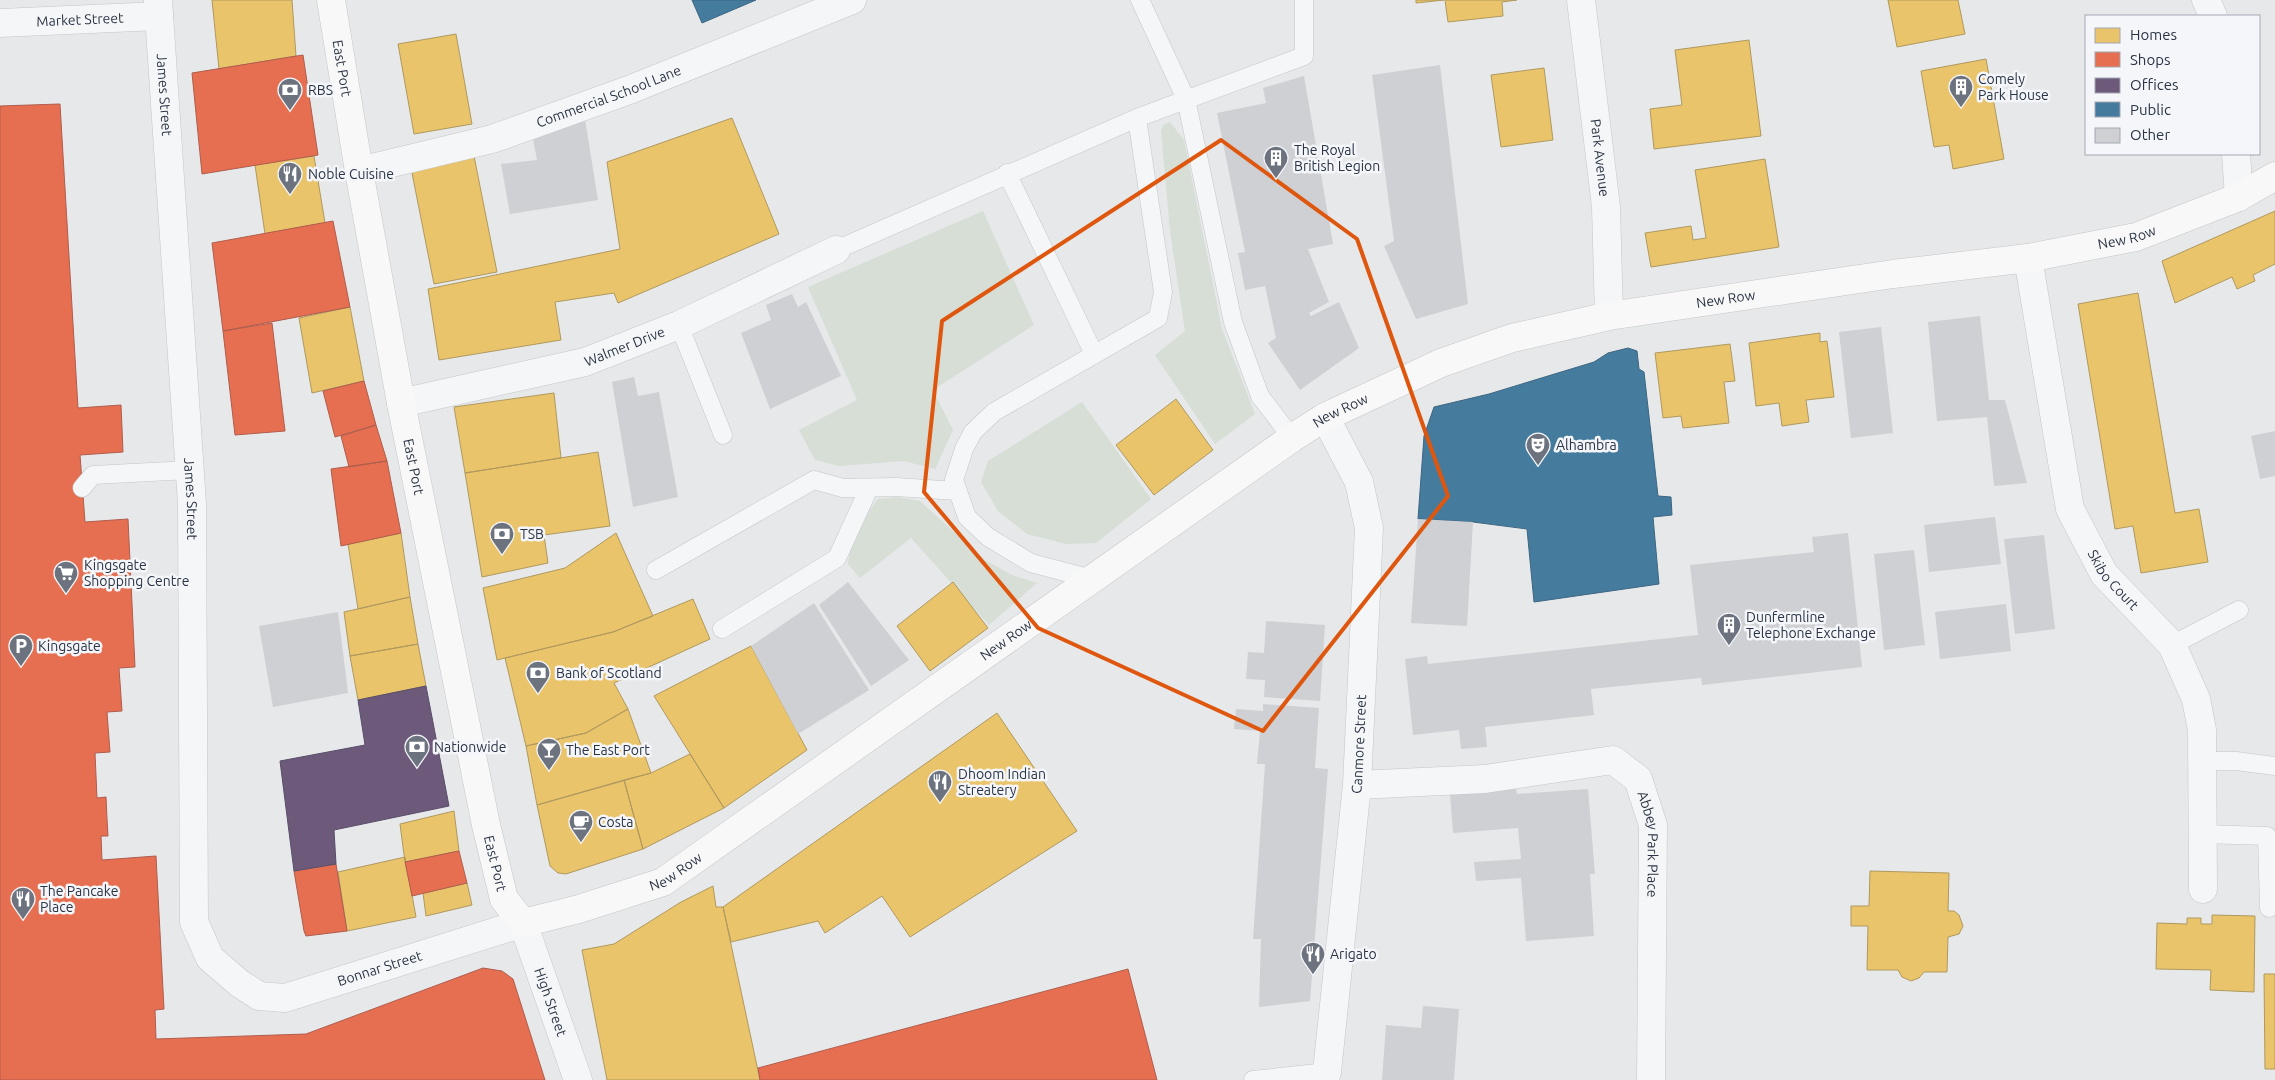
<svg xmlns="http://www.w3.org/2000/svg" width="2275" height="1080" viewBox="0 0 2275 1080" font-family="Ubuntu,sans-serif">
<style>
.green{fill:#d6ded6}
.homes{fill:#e9c46a;stroke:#b0995f}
.shops{fill:#e76f51;stroke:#af5d4d}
.offices{fill:#6d597a;stroke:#594e6a}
.public{fill:#457b9d;stroke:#3d6683}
.building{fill:#ced0d3}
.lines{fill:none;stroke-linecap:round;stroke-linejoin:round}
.lane-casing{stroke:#c4c6c8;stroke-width:19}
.street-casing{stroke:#c4c6c8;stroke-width:29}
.secondary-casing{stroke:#c4c6c8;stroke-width:29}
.lane{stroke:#f5f6f7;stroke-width:18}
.street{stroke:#f5f6f7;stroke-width:28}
.secondary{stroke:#f8f8f8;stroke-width:28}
.marked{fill:none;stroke:#df570f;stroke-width:4;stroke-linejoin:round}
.labels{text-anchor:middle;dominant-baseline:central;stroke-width:5;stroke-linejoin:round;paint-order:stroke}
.street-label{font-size:14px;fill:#2b3445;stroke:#f4f6f9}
.poi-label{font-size:14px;fill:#2b3445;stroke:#f4f6f9;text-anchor:start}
</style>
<rect width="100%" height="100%" fill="#e6e8ea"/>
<path class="green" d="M1170 122 1184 140 1222 329 1255 414 1215 444 1155 355 1185 331 1170 231 1161 131 1164 124Z
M983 211 1034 325 933 390 953 430 935 469 904 461 839 466 815 460 799 430 857 400 808 287Z
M1082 402 1151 499 1096 543 1066 544 1027 534 998 511 981 482 988 461Z
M898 497 920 501 985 560 1012 575 1037 583 989 625 911 538 860 578 848 564C850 542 864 516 878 499Z"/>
<path class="homes" d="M212 0H292L296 56 219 69Z
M1416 0H1444L1416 3Z
M1445 0H1517L1502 2 1503 16 1448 22Z
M1888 0H1958L1965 34 1897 47Z
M456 34 472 124 414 134 398 44Z
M1749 40 1761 136 1654 149 1650 109 1682 105 1675 50Z
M1986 59 2004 159 1953 169 1949 145 1934 147 1921 71Z
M1544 68 1553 140 1501 147 1491 75Z
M732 118 779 234 618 303 614 293 555 302 561 340 439 360 428 289 620 249 607 162Z
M314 156 325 223 265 234 255 165Z
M474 156 497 272 434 284 411 168Z
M1765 159 1779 247 1651 267 1645 233 1691 226 1693 240 1706 238 1695 170Z
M2275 211V264L2253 275 2255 281 2237 289 2232 277 2175 303 2162 261Z
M2138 293 2175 513 2199 509 2208 562 2141 573 2133 526 2115 529 2078 304Z
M350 307 364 381 312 393 299 318Z
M1820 333V342L1827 341 1834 397 1806 400 1809 422 1782 426 1779 403 1756 406 1749 343Z
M1730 344 1735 381 1724 382 1729 423 1683 428 1681 416 1663 418 1655 353Z
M554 393 561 458 465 473 454 407Z
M1176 399 1213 450 1154 495 1116 445Z
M598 452 610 526 544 535 548 563 482 577 465 473Z
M401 533 410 597 358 609 348 544Z
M616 533 653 616 613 632 497 660 483 588 565 568Z
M953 582 988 628 930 671 897 626Z
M410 597 418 644 350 656 344 612Z
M693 599 710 639 614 683 628 709 586 733 526 746 505 658 613 632Z
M418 644 426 686 358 700 350 656Z
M751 646 807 750 724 808 654 696Z
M628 709 651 773 537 805 526 746 586 733Z
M997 713 1077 831 910 937 882 896 825 933 818 921 731 942 723 907Z
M690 754 724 808 643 849 624 780 651 773Z
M624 780 643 849 566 874 558 873 550 866 537 805Z
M454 811 459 851 405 862 400 824Z
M405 857 416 917 347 931 338 872Z
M1870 871 1949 873 1948 911H1954L1959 915 1963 926 1959 934 1948 937 1947 972H1924L1919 978 1911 981 1902 977 1898 970H1867L1868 926H1851V906H1869Z
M467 883 472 905 426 916 423 893Z
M713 886 716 907H723L760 1080H607L582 950 614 944 681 902Z
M2212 915 2255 916 2254 992 2210 990 2211 970 2156 969 2157 923 2187 924V918H2201V924H2212Z
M2264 974H2275V1069H2265Z"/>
<path class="shops" d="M303 55 318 155 202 174 192 73Z
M60 104 78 408 121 405 123 452 80 455 85 522 128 519 135 667 119 668 122 711 107 712 110 752 95 753 97 798 106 797 107 819 108 836H101L102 860 156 856 164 1009 155 1010 156 1039 306 1034 483 968 502 971 513 979 545 1080H0V106Z
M333 221 350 307 223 331 212 243Z
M272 323 285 431 235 435 223 331Z
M364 381 376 425 335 437 323 391Z
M376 425 387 461 349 467 341 436Z
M387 461 401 533 341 546 331 469Z
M459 851 467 883 412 896 405 862Z
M336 864 347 931 306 936 304 931 294 871Z
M1128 969 1157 1080H760L758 1068Z"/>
<path class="offices" d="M426 686 449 806 334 830 336 864 294 871 280 761 365 745 358 700Z"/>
<path class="public" d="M692 0H756L702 23Z
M1628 348 1637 351 1639 369 1644 372 1658 496 1671 497 1672 515 1653 517 1659 584 1534 602 1527 529 1473 522 1418 519 1424 436 1434 407 1489 394 1594 362 1608 353Z"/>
<path class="building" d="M1440 65 1468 304 1416 319 1384 246 1394 241 1372 75Z
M1304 76 1333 244 1308 249 1329 302 1309 313 1311 316 1339 302 1359 348 1300 390 1268 343 1276 338 1265 286 1245 290 1238 253 1245 252 1217 113 1266 103 1263 88Z
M584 113 598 200 510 214 501 164 537 160 532 133Z
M792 294 798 307 806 302 841 376 770 409 741 333 771 320 766 305Z
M1980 316 1989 400H2005L2027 483 1994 486 1987 417 1937 421 1928 322Z
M1881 327 1893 433 1851 438 1839 332Z
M634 377 638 396 659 392 678 497 633 507 612 382Z
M2275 431V476L2260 479 2251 436Z
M1995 517 2001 564 1929 572 1924 525Z
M1418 519 1473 522 1467 626 1411 623Z
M1848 533 1862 667 1702 685 1701 678 1591 689 1594 715 1485 727 1487 747 1461 749 1459 730 1413 735 1405 659 1427 656 1428 664 1698 635 1690 565 1814 552 1812 537Z
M2044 535 2055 629 2015 634 2004 539Z
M1914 550 1925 645 1884 650 1874 554Z
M848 582 909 660 871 686 819 605Z
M814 603 869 690 798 734 751 646Z
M2006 604 2011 651 1940 659 1935 612Z
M338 612 348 693 273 707 259 626Z
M1266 621 1325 625 1320 701 1264 697 1265 680 1246 679 1248 652 1264 653Z
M1263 704 1319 708 1315 768 1328 769 1310 1001 1259 1007 1261 939H1253L1265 764H1257L1260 731 1234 729 1236 709 1263 711Z
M1516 789 1517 794 1588 789 1595 874H1590L1594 936 1526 941 1521 878 1476 881 1474 862 1521 859 1518 828 1453 833 1450 794Z
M1423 1006 1459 1009 1454 1080H1382L1386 1025 1421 1028Z"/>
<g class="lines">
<defs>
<path id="lane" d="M1140 0 1186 99 1233 322 1260 396 1292 438
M1007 173 1094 354
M836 250 1137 118 1304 56V0
M679 325 723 435
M82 488 93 475 189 470
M656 570 814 480 843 488 896 487 958 491
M1092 579 1031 563 988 537 967 517 954 480 964 449 973 432 994 412 1158 318 1163 292 1137 118
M722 629 837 558 869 488
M2172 645 2239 610
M2202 761H2236L2275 766
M2202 834 2267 836 2269 908
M1253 1080 1327 1072"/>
<g id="street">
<path id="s1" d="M158 0 192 504 194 922 210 958 239 983 259 996 285 998 523 923 578 1080"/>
<path id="s2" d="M1581 0 1606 207 1609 316"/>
<path d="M2206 0 2213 16"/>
<path id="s3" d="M0 23 159 16"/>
<path d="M2236 154 2239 197"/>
<path id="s4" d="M359 171 492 139 629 90 852 0"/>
<path id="s5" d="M2028 258 2070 509 2104 574 2172 645 2196 699 2202 730 2203 889"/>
<path id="s6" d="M401 403 585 362 679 325 836 250"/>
<path id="s7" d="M1357 785 1485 779 1613 760 1638 779 1653 825 1651 1080"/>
<path id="s8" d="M1324 1080 1327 1072 1357 785 1369 528 1359 482 1325 417"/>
</g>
<g id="secondary">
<path id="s9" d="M331 0 359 171 401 403 486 825 504 899 523 923 579 909 663 882 1292 438 1325 417 1441 363 1512 338 1609 316 1893 274 2028 258 2136 237 2239 197 2275 176"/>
</g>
</defs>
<use href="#lane" class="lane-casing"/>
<use href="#street" class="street-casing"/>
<use href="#secondary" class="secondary-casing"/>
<use href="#lane" class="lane"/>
<use href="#street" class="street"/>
<use href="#secondary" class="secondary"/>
</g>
<path class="marked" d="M1221 140 1357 239 1448 496 1263 731 1038 628 924 492 942 321Z"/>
<defs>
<symbol id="building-pin" viewBox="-11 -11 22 30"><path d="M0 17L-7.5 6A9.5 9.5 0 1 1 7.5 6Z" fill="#6c737f" stroke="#f4f6f9"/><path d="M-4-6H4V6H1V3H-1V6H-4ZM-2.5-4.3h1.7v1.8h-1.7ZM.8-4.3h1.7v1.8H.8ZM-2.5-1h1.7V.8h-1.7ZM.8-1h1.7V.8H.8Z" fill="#fff"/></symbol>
<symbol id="bank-pin" viewBox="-11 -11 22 30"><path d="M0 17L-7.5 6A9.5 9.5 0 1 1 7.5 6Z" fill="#6c737f" stroke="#f4f6f9"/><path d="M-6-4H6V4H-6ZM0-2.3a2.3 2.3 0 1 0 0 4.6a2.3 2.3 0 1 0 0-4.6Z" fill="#fff"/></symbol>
<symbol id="restaurant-pin" viewBox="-11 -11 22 30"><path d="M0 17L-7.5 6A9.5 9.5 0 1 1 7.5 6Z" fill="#6c737f" stroke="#f4f6f9"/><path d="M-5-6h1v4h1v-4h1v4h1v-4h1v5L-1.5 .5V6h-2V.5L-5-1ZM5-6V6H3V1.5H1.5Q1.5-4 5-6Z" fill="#fff"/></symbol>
<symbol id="theatre-pin" viewBox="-11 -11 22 30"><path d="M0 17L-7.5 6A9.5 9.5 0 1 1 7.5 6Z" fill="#6c737f" stroke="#f4f6f9"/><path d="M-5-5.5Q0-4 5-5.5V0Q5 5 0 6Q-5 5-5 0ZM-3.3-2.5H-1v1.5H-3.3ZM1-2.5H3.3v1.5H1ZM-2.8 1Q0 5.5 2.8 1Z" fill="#fff"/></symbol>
<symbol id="supermarket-pin" viewBox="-11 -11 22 30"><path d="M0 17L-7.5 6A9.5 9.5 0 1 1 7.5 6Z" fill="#6c737f" stroke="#f4f6f9"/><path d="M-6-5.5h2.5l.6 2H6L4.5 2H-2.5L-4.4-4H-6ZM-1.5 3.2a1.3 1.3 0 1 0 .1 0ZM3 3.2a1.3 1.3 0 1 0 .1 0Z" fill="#fff"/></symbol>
<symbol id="parking-pin" viewBox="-11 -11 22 30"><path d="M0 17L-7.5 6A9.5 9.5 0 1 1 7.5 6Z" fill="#6c737f" stroke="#f4f6f9"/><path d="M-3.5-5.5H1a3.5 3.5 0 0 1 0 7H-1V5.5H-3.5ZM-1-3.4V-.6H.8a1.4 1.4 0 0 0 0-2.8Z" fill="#fff"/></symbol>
<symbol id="bar-pin" viewBox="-11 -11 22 30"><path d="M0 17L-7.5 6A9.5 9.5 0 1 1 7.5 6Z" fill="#6c737f" stroke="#f4f6f9"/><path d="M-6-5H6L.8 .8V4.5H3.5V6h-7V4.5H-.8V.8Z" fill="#fff"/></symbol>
<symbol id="cafe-pin" viewBox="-11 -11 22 30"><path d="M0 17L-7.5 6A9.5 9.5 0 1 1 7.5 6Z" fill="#6c737f" stroke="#f4f6f9"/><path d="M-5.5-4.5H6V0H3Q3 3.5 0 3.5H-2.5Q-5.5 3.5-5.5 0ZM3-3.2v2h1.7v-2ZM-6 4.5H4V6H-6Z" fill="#fff"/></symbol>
</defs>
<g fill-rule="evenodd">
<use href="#building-pin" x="1947" y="73" width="28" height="38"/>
<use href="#bank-pin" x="276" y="76" width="28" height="38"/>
<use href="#building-pin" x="1262" y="144" width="28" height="38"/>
<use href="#restaurant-pin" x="276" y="160" width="28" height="38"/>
<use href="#theatre-pin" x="1524" y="431" width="28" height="38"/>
<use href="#bank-pin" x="488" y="520" width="28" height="38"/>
<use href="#supermarket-pin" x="52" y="559" width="28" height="38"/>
<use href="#building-pin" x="1715" y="611" width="28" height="38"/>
<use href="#parking-pin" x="7" y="632" width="28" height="38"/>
<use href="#bank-pin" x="524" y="659" width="28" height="38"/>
<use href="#bank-pin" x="403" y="733" width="28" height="38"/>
<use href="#bar-pin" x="535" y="736" width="28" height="38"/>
<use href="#restaurant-pin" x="926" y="768" width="28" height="38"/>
<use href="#cafe-pin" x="567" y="808" width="28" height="38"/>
<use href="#restaurant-pin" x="9" y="885" width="28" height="38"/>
<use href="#restaurant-pin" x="1299" y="940" width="28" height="38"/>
</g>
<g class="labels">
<g class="street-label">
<text stroke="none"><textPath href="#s3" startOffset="80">Market Street</textPath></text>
<text stroke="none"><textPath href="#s9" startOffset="69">East Port</textPath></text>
<text stroke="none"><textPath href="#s1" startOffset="95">James Street</textPath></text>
<text stroke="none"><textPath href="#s4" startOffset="261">Commercial School Lane</textPath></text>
<text stroke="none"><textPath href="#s2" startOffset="159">Park Avenue</textPath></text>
<text stroke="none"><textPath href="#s9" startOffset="2728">New Row</textPath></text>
<text stroke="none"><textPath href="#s9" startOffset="2322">New Row</textPath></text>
<text stroke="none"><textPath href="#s6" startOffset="231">Walmer Drive</textPath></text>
<text stroke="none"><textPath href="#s9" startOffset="1918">New Row</textPath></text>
<text stroke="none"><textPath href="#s9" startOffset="474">East Port</textPath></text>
<text stroke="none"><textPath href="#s1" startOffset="500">James Street</textPath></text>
<text stroke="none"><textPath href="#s5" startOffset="338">Skibo Court</textPath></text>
<text stroke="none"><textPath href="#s9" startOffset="1512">New Row</textPath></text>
<text stroke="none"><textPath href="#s8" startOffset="338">Canmore Street</textPath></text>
<text stroke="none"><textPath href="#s7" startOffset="356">Abbey Park Place</textPath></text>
<text stroke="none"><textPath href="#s9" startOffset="879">East Port</textPath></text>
<text stroke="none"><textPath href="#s9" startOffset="1108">New Row</textPath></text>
<text stroke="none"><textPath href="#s1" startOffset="1150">Bonnar Street</textPath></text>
<text stroke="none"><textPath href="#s1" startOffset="1384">High Street</textPath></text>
</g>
<g class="poi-label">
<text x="1978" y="79">Comely<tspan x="1978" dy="16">Park House</tspan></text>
<text x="308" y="90">RBS</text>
<text x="1294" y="150">The Royal<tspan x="1294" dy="16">British Legion</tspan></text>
<text x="308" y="174">Noble Cuisine</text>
<text x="1556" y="445">Alhambra</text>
<text x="520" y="534">TSB</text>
<text x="84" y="565">Kingsgate<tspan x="84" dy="16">Shopping Centre</tspan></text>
<text x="1746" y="617">Dunfermline<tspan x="1746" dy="16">Telephone Exchange</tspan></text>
<text x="38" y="646">Kingsgate</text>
<text x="556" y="673">Bank of Scotland</text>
<text x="434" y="747">Nationwide</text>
<text x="566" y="750">The East Port</text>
<text x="958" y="774">Dhoom Indian<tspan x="958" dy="16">Streatery</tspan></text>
<text x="598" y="822">Costa</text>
<text x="40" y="891">The Pancake<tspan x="40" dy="16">Place</tspan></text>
<text x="1330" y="954">Arigato</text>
</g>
</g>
<rect x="2085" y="15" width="175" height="140" fill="#f4f6f9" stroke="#a4a8b1"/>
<rect x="2095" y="28" width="25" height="15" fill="#e9c46a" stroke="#a4a8b1"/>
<text x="2130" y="40" font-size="15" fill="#2b3445">Homes</text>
<rect x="2095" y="52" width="25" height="15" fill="#e76f51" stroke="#a4a8b1"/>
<text x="2130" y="65" font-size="15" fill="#2b3445">Shops</text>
<rect x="2095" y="78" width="25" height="15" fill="#6d597a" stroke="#a4a8b1"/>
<text x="2130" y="90" font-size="15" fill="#2b3445">Offices</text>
<rect x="2095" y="102" width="25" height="15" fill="#457b9d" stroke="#a4a8b1"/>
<text x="2130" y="115" font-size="15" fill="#2b3445">Public</text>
<rect x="2095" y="128" width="25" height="15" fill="#ced0d3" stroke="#a4a8b1"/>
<text x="2130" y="140" font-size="15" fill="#2b3445">Other</text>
</svg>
